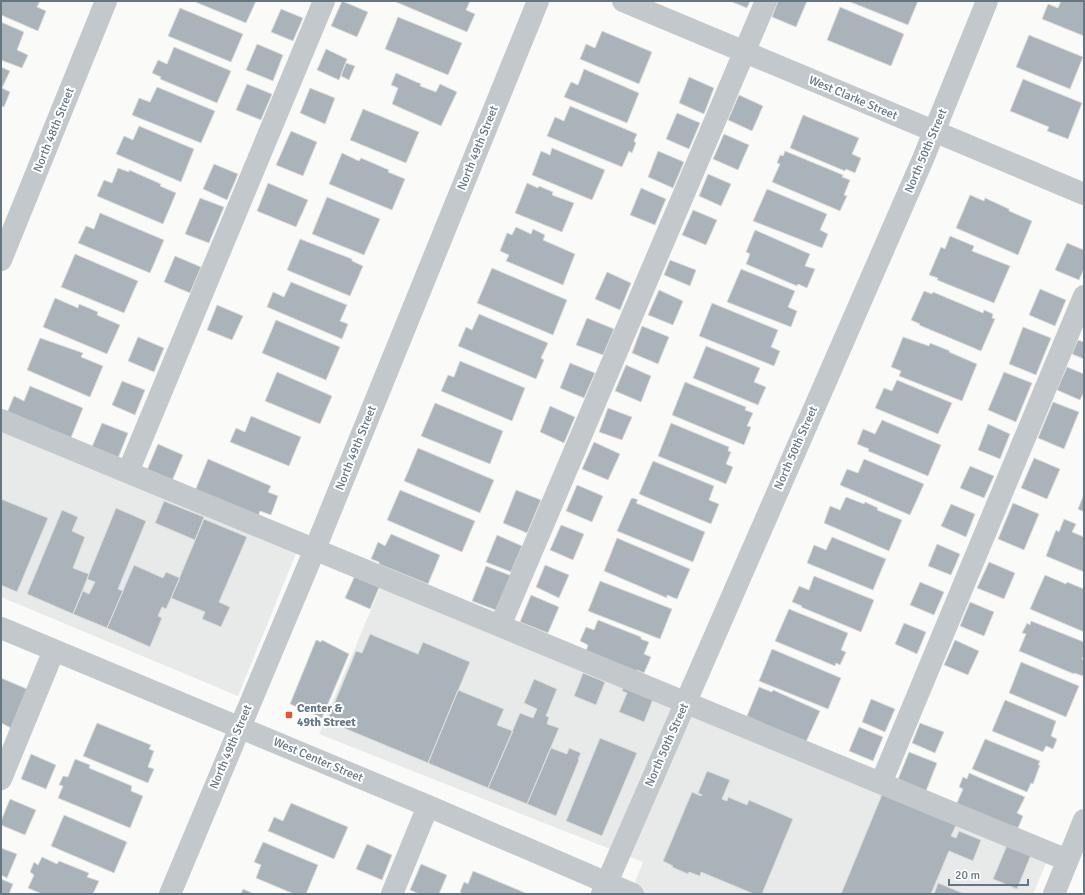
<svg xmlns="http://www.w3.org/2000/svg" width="1085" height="895" viewBox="0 0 1085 895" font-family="Signika,sans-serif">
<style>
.built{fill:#e8e9e9}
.building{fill:#aab3b9;stroke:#dcdcda}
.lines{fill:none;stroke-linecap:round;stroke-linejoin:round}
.minor{stroke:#c3c8cc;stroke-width:22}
.poi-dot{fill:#e4572e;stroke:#fff;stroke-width:1.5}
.labels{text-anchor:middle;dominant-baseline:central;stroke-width:4;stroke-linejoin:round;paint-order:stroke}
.street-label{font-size:12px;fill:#657683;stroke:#fff}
.poi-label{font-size:12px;font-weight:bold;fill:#657683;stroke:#fff;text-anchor:start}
</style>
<rect width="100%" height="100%" fill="#fafaf8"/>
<path class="built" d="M1 426 297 551 238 696 1 597Z
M381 586 1046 863 1033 894H630L643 862 319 734Z"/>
<path class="building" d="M1 1H40L37 7 46 11 38 31 1 15Z
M193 1H256L246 23Z
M342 1 368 12 357 37 331 26Z
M396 1H470L466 10 475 14 467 32 396 2Z
M730 1H750L747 8Z
M778 1H807L796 27 772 17Z
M848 1H918L908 25Z
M1061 1H1084V36L1042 19 1048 4 1058 8Z
M840 7 904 34 891 66 827 40Z
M180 8 243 34 231 62 168 36Z
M281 9 303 18 293 41 271 32Z
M398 17 462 43 448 75 385 49Z
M1 22 24 32 17 50 28 55 22 68 1 60Z
M602 31 652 52 639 84 580 59 586 44 595 48Z
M1029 35 1083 57 1070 89 1016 67Z
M257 44 283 55 273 81 246 70Z
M174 47 231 71 217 103 160 79 161 77 152 73 158 60 167 64Z
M326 49 347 59 339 80 317 70Z
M346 63 355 66 349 80 341 76Z
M1 67 10 71 2 88 10 92 4 107 1 106Z
M584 69 639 93 627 123 564 97 571 82 578 85Z
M396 73 421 84 420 86 436 92 440 84 457 92 441 126 392 104 398 88 391 85Z
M689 77 714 88 704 114 679 103Z
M1023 79 1082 103 1068 139 1047 131 1049 127 1010 111Z
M247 84 272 94 261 120 236 110Z
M157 87 215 111 201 143 132 115 139 98 150 102Z
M310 88 335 98 325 124 300 113Z
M739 95 763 106 752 131 728 120Z
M570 106 637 134 634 141 636 143 632 153 629 151 622 167 547 136 555 117 564 121Z
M363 109 419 132 406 163 350 140Z
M677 113 700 123 689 149 666 139Z
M803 115 859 138 852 154 861 158 855 173 846 169 845 171 790 148Z
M139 126 194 149 181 182 116 154 124 136 133 140Z
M291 131 317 142 303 176 276 165Z
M724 134 749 145 738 170 713 159Z
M552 148 605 170 592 200 532 175 541 151 550 155Z
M658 151 684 162 673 188 648 177Z
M785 151 843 175 842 177 850 180 844 195 847 196 840 211 772 182 780 164 777 163 780 155 783 156Z
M342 153 359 161 361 158 389 170 388 172 405 179 392 210 329 184Z
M214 164 238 174 227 200 203 189Z
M118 168 129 172V170L161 184 160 186 176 193 163 224 97 196 104 180 112 183Z
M708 174 731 184 721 206 699 196Z
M268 183 308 200 296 227 257 211Z
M527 183 538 188 539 186 553 192 552 195 574 203 562 232 515 213Z
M641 188 666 199 655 225 630 215Z
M767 189 827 214 820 230 828 234 822 248 753 221Z
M970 195 984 201 985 198 1009 209V211L1032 221 1018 255 956 228Z
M327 197 380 219 364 255 312 234Z
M200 198 224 207 209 243 185 234Z
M693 210 717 220 706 245 682 235Z
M100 213 164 240 150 273 78 243 86 226 94 229Z
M516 227 531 234 533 229 545 235 543 240 575 254 563 285 506 261 509 255 500 251 507 233 512 235Z
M755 230 810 254 805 266 815 269 807 288 798 284 797 286 746 264 750 254 746 252Z
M950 236 974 246 972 251 1010 266 994 303 937 280 938 278 929 275 941 247 945 249Z
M300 239 352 259V261L363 266 350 296 287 270Z
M1067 243 1084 250V269L1079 280 1055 270Z
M75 254 138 281 124 313 61 287Z
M175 256 201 267 190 293 164 282Z
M670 260 696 270 690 286 664 275Z
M492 268 567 300 553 335 477 303Z
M741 269 795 291 788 307 797 311 791 327 727 302Z
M607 272 631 283 620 310 595 299Z
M291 282 347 305 340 321 348 324 342 339 267 307 273 292 284 297Z
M1040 289 1066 300 1055 326 1029 315Z
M659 290 683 301 673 325 648 315Z
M924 291 932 294 933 292 983 313 984 310 993 314 992 318 995 319 981 351 919 325 920 324 911 320Z
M55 298 78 308 79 304 98 312 97 315 120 325 107 354 43 327Z
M712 303 778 330 771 347 780 351 774 366 699 336Z
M217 305 243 316 232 340 207 330Z
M479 314 548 343 541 358 544 360 536 379 458 346 466 327 472 330Z
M587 318 614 329 603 355 576 345Z
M276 320 340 347 326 380 262 353Z
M642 326 669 337 658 364 632 353Z
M1023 327 1051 338 1036 375 1009 364Z
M138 337 164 348 154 372 128 361Z
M903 337 929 346 930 343 950 351 949 352 977 364 962 401 899 376 901 371 891 367Z
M40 338 83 353 81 357 103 366 90 397 27 370Z
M1078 340 1084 342V359L1072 354Z
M706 346 760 368 754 382 766 387 758 405 693 378Z
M460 361 525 388 512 421 441 391 448 375 454 377Z
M570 363 595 373 584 398 560 388Z
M626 365 651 376 641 402 615 391Z
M1067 367 1084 374V392L1080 400 1057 390Z
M277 372 332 396 320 424 265 401Z
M1004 372 1032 383 1016 422 988 410Z
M897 380 952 403 938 434 875 408 884 388 892 391Z
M122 381 145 390 135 415 112 405Z
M685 382 746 407 745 410 753 413 747 426 751 427 744 445 672 415Z
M30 386 83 408 70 440 7 413 14 396 24 401Z
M1053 402 1079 412 1064 449 1038 438Z
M435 403 503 431 490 464 421 436Z
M550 406 575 417 564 443 540 432Z
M608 408 632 417 622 440 599 432Z
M251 416 301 437 289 466 230 442 236 428 245 432Z
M882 420 941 445 928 476 868 451 869 449 857 444 863 429 875 434Z
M102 423 128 433 118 458 92 447Z
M671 423 729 447 728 451 731 452 726 464 733 467 726 484 658 456Z
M988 424 1010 434 1000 459 978 450Z
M594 442 620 454 608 480 582 469Z
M158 444 183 455 172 481 147 470Z
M418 448 494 480 480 513 404 481Z
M1034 458 1060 469 1047 499 1021 488Z
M208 459 271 486 268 492 278 496 271 515 260 511 258 517 195 491Z
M864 459 924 484 910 515 840 485 847 469 858 473Z
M653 461 714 486 709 500 719 504 711 524 639 494Z
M970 466 994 476 984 498 960 488Z
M577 485 603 496 592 522 566 511Z
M400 490 475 521 462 552 387 520Z
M516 490 541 500 527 533 503 523Z
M1084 494V512L1078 509Z
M846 497 864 504 865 502 878 508 877 510 902 520 889 551 824 523 830 506 840 510Z
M633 498 638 500 636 503 705 532 693 562 617 531 631 499Z
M1 499 48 518 17 592 1 585Z
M164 501 204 517 195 540 155 523Z
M1013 503 1039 514 1024 550 998 539Z
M951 504 975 514 966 537 941 526Z
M116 508 146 521 118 589 123 591 107 628 73 614 83 591 89 594 95 582 87 579Z
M62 510 78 517 72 531 85 537 73 568 89 574 73 614 27 594Z
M204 519 247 537 219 602 230 607 221 627 202 619 205 612 171 598Z
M1064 519 1076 524 1072 532 1084 537V572L1046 556 1056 530 1059 532Z
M561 525 584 534 573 560 550 550Z
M391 534 440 555 428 584 379 564V562L371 559 378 542 385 546Z
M497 535 522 546 511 572 486 562Z
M832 537 886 559 873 590 807 563 814 545 826 550Z
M617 538 690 569 677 599 667 595V598L604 571Z
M937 544 960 554 951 575 928 566Z
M989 562 1015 573 1004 599 977 588Z
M134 565 163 578 166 572 180 578 166 609 162 607 158 616 162 618 150 647 107 628Z
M545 565 569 575 559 598 536 587Z
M486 566 512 576 498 611 472 601Z
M356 573 381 583 370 609 345 598Z
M1045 575 1066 584 1067 582 1084 589V632L1030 609Z
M814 576 874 600 861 632 801 607 802 606 792 602 799 586 809 590Z
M600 581 672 609 660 639 588 611Z
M920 582 944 592 934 615 910 605Z
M531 595 559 607 548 633 520 622Z
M970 602 994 612 984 636 960 626Z
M789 609 848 633 841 650 846 652 840 665 836 663 835 666 775 641Z
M598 620 641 637V639L649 642 644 654 651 657 644 673 637 670 636 672 586 651 588 645 580 641 586 627 594 630Z
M1031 621 1084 642V655L1082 659 1084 660V673L1083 676 1074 673V674L1019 651 1026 634 1022 633 1027 623 1030 625Z
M904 623 926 632 917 654 895 644Z
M370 634 418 654 423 642 470 662 428 763 327 721 356 651 362 653Z
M316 640 321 642 322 640 349 654 322 718 290 704Z
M955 640 979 651 968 675 944 665Z
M772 649 841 678 828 709 759 681Z
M1021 662 1079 686 1066 717 1009 693Z
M583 673 605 682 596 705 574 696Z
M1 678 27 689 11 728 1 723Z
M534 679 557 689 546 716 549 717 547 724 559 728 527 804 488 788 520 713 533 718 537 709 524 703Z
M624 686 654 697 644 722 619 712 627 693 622 691Z
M759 687 772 692 773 690 820 711 805 744 747 716Z
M458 690 504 709 497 725 513 731 488 788 428 763Z
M871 699 895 709 885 732 862 722Z
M1005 700 1056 721 1051 736 1057 739 1053 749 1046 746 1043 752 992 731Z
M97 723 151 745 149 749 154 751 148 767 154 769 148 783 83 756Z
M920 723 944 732 935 753 912 743Z
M859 727 883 737 873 761 849 751Z
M600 738 637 753 602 836 566 821Z
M985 739 1040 761 1038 765H1040L1033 784 1031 783 1027 792 972 769Z
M551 748 567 754 569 748 581 753 578 759 579 760 556 816 527 804Z
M909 752 937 763 926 791 898 779Z
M31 754 56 765 46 789 21 779Z
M75 759 90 765 89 768 132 786 131 791 143 796 130 828 58 798 63 786 59 785 63 776 68 777Z
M707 771 730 780 722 799 727 801 728 797 747 805 749 800 793 819 762 894H754L701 872 700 876 689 872 688 874 672 867 673 866 663 861 692 792 701 796 702 795 698 793Z
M969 773 1025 797 1017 813 1023 816 1018 828 1013 826 1012 828 956 805 963 789 959 787 963 777 967 779Z
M883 792 957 823 951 836 956 838 959 831 981 840 973 861 949 851 931 894H841Z
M10 799 36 810 25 835 1 825V821Z
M291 803 348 827 334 859 268 831 274 817 283 821Z
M64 815 127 842 114 873 51 846Z
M263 842 318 865 306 894H294L256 878 261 865 254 862Z
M367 844 392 855 382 880 356 869Z
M1007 845 1031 855 1017 889 993 879Z
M1 848 17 854 7 878 1 875Z
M42 857 57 864 59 861 89 873 87 877 99 881 93 894H42L28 888 34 875 30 872 34 862 38 865Z
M421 864 447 875 439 894H419L410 890Z
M473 871 528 894H463L460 892 464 882 468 884Z
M1 879 13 884 9 894H1Z
M938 883 965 894H934Z
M243 889 254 894H241Z"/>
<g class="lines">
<path class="minor" d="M623 1 1084 194
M1 260 106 1
M1 420 1067 860
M128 472 324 1
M500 626 766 1
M1 628 428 806 633 894
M1 779 54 650
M881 783 1084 296
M170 894 315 549 538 1
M392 894 428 806
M602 894 923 159 987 1
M1054 894 1084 820"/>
</g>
<rect class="poi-dot" x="285" y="711" width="8" height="8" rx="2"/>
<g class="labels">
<g class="street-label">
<text transform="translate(853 98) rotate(23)">West Clarke Street</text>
<text transform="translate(54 130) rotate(-68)">North 48th Street</text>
<text transform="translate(478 148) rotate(-68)">North 49th Street</text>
<text transform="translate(926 151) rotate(-67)">North 50th Street</text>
<text transform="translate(356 448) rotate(-68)">North 49th Street</text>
<text transform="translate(796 448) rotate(-66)">North 50th Street</text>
<text transform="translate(667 745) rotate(-66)">North 50th Street</text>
<text transform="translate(231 747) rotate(-67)">North 49th Street</text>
<text transform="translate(318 760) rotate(23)">West Center Street</text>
</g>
<g class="poi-label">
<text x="297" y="708">Center &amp;<tspan x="297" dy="14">49th Street</tspan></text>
</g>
</g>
<rect width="1085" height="895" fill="none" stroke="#657683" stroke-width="4"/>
<path d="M949 879v6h79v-6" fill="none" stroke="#657683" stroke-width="2"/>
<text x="955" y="879" font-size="12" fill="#657683" stroke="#ffffff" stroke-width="3" paint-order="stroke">20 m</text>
</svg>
